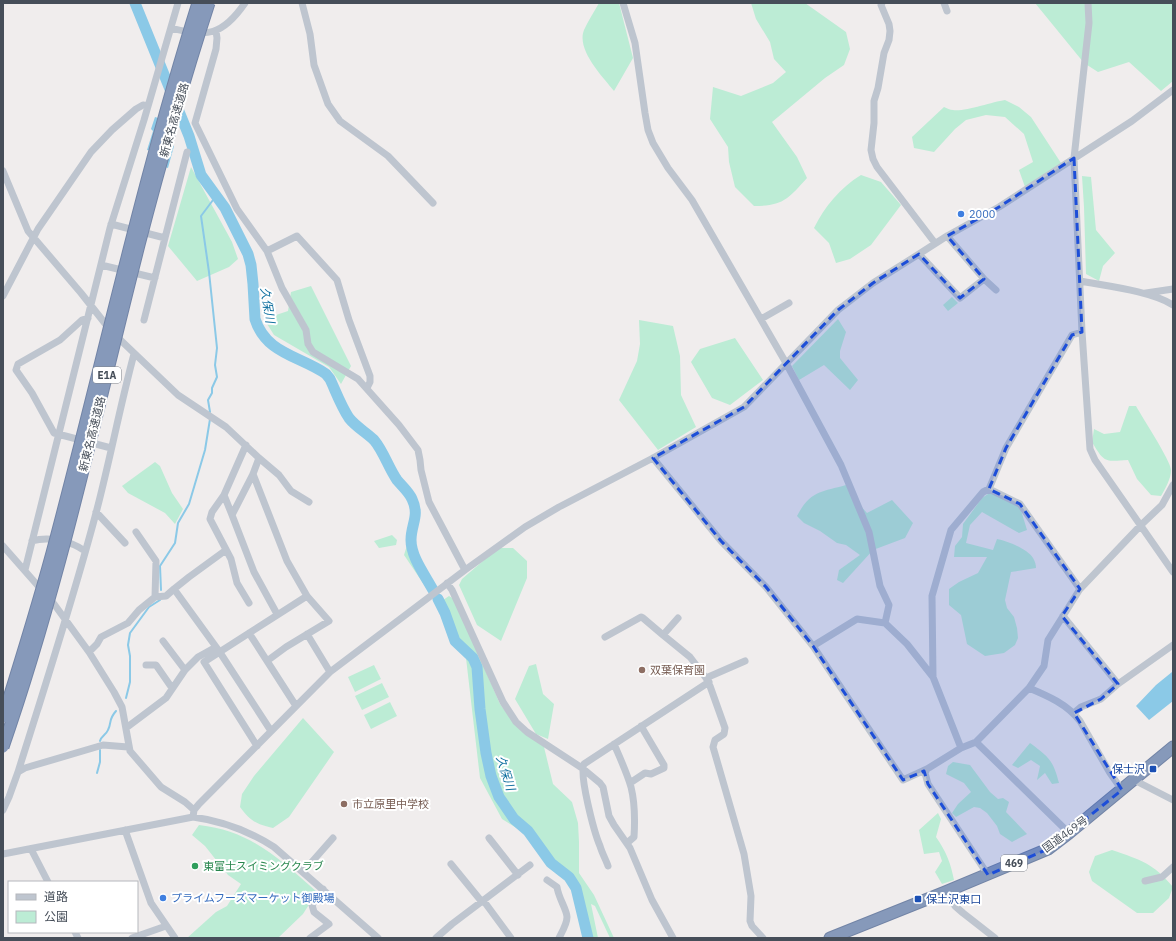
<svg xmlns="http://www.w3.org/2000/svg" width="1176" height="941" viewBox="0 0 1176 941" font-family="'IBM Plex Sans','Noto Sans JP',sans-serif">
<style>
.green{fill:#bcecd5}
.water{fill:#8bc9e7}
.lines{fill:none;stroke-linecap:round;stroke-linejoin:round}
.stream{stroke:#8bc9e7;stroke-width:2}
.river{stroke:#8bc9e7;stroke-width:11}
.highway-casing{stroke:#7284a6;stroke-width:13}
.minor{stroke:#bec5cf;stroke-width:7}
.highway{stroke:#8699ba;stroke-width:11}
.highway-bridge-casing{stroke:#7284a6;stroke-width:13;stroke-linecap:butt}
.highway-bridge{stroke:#8699ba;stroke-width:11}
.marked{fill:#1d4ed8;fill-opacity:0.2;stroke:#1d4ed8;stroke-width:3;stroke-dasharray:8 5;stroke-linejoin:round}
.shop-dot{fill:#3f7fe0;stroke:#fff;stroke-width:1.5}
.education-dot{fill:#8d6e63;stroke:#fff;stroke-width:1.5}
.transit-dot{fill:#1a4fb4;stroke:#fff;stroke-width:1.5}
.leisure-dot{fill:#2e9e5b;stroke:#fff;stroke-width:1.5}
.labels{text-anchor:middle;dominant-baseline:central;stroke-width:4;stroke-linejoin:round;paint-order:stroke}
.shield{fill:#fff;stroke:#7e838b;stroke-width:1}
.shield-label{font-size:10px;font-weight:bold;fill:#464e59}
.street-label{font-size:11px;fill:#464e59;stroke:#fff}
.shop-label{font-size:11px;fill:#366cbe;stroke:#fff;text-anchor:start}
.education-label{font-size:11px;fill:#785e54;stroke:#fff;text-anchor:start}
.transit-label{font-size:11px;fill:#164399;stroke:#fff;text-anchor:end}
.leisure-label{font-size:11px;fill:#27864d;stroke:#fff;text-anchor:start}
.water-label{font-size:12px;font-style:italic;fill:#1371a0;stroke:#fff}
</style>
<rect width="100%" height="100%" fill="#f0eded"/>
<path class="green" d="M599 3H619L633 58 614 91C603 77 576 50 584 30 588 21 594 12 599 3Z
M751 3H805L846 32 850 49 844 65 825 78 772 122 797 157 807 178C788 199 783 206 754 206L735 187 729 162 728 147 710 119 713 87 741 96 773 83 786 72 774 59 770 42 756 19Z
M1035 3H1173V81L1161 91 1129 62 1098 72 1084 63Z
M1005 100 1019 107 1031 117 1061 163 1025 187 1019 170 1033 162 1024 134 1005 117 986 115 966 120 955 129 934 152 914 148 912 137 944 107C947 108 950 110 953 110 964 112 992 102 1005 100Z
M191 167 232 242 238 259 229 267 197 281 168 246Z
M861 175 881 182 901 205 871 245 850 259 836 263 829 243 814 228C825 206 840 188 861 175Z
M1082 176 1091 177 1096 230 1115 253 1103 266 1099 281 1086 274 1084 207Z
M311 286 351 366 341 384 329 367 274 335 264 319 288 311 291 292Z
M952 297 958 303 948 311 943 305Z
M838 319 846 332 840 351V358L858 380 850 390 824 365 799 380 792 366Z
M639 320 673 326 680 356 681 395 696 427 658 450 619 400 637 361 640 344Z
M735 338 763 380 730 405 712 398 691 362 700 349Z
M1129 406H1136C1142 417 1171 461 1171 470 1171 479 1165 489 1161 496L1151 495 1137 479 1128 460C1104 462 1104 462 1092 442L1094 429 1104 434 1120 432Z
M155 462 160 466 172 493 183 509 175 524 165 513 128 493 122 486Z
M846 485 857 502 867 513 892 500 913 523 905 538 873 550 843 583 837 580 839 570 860 555 846 545 837 543 820 531 804 523 797 516C810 491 821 492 846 485Z
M991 492 1020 507 1027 530 1019 533 982 512 970 525 966 543 993 550 997 539C1007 541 1028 549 1033 558 1035 561 1036 565 1036 568L1011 572 1005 600 1007 608 1014 617 1017 628 1018 638 1015 645 1004 653 985 656 967 644 961 615 949 605V589L959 582 978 573 987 557H954L955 546 962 537 963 524 982 498Z
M392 535 397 540 396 545 379 548 374 541Z
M408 542 434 588 429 592 404 555Z
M498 548H513L527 561V578L501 641 477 625 459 585 462 579Z
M449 596 454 599 500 704 514 723 544 747 553 784 572 802 578 823 579 842V873L594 895 614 938H610L595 906 591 904 598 938H591L581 892 569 879 549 867 531 837 502 819 480 778 466 658 453 642 437 604Z
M536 664 543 694 554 704 548 739 536 734 515 699 529 666Z
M374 665 381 679 355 692 348 677Z
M382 683 389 697 362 710 355 696Z
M390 702 397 716 371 729 364 715Z
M303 718 334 752 289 817 273 828C256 824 250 821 240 807L242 794 254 776Z
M1030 743C1049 757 1053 760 1059 783L1052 784 1045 773 1037 780 1040 766 1031 760 1018 768 1012 765Z
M953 762 970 765 990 792 998 799 1003 798 1009 802 1006 812 1027 834 1012 842 1000 834 997 826 987 813 980 808 974 807 956 817 952 813 958 804 971 792 964 783 946 774 948 766Z
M938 813 941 819 936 837C946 851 951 864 954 880L942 884 935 872 942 861 939 852 924 854 919 830Z
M199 825C252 831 279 859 317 892L303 914 278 938H187L216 912 227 906 241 884 228 875 205 846 192 835Z
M1112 850C1141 860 1153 863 1173 887L1169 898 1153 913H1137L1092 881 1089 872 1095 856Z"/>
<path class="water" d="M155 117 168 121 161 142 174 146 168 168 158 165 161 153 147 150 153 131 151 129Z
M1172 672 1173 674V701L1149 720 1136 706 1156 685Z"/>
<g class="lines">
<path class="stream" d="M210 412 208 400 212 393V388L217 377 215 365 217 348 209 272 201 216 216 196
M161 590 160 566 175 543 178 523 189 504 205 450 210 419
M126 698 130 682V656L128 645 130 633 149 607 160 600
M100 741C101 736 106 735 108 730 112 722 108 720 116 711
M97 773 100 762V750"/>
<path class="river" d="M135 3 189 136 201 175 225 208 248 254 251 265 253 284 255 319C266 354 300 356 326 374L330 379C336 392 341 406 349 418 356 427 366 432 374 440 384 452 388 467 397 480 402 486 409 492 412 499 420 516 411 524 411 540 411 557 425 575 433 590
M438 599 445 613 455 641 473 658 477 667 480 709 486 753 491 776 499 797 514 819 528 831 551 863 569 877 576 888 588 938"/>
<defs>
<path id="highway" d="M830 938 945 892 1048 849 1069 833 1173 747"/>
</defs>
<use href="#highway" class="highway-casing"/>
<path class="minor" d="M302 3 310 34 314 65 328 104 340 121 388 156 433 203
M623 3 635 43 645 113 648 130 653 143 668 168 692 200 786 363 841 465 869 532 880 586 889 605 885 623 907 644 933 677
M882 3 881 5 889 24 890 31 889 40 884 53 878 88 874 101V123L871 150 873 159 877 167 935 243
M944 3 947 11
M1088 3 1089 23 1074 158 1082 332 1090 449 1095 460 1173 572
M171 28C207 38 223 35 245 3
M216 31 217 38 216 49 195 123 237 209 267 251 297 236 337 280 349 320 370 376V382L367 388
M3 171 28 231 81 293 111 331 178 395 226 427 259 458 279 475 291 491 309 502
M111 224 165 238
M947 236 984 279 996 290
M267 251 282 288 306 330 308 344 313 352 358 379 399 425 418 450 420 460 421 470 429 502 465 570
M919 254 960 298 984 279
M101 265 155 278
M1080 281C1106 286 1151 291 1173 305
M1146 293 1173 289
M3 296 38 229 91 152 112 130 136 109 143 105 148 106
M88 318 82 320 60 340 18 364 16 370 32 393 54 433 111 448
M761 319 789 303
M144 320 187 152
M259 458 253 474 232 515 254 572 277 614
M653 458 721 541 766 587 813 646 903 780 927 769
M253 474 287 561 307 596 329 621 286 647 267 661
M989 489 1020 504 1080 589
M224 495 212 512 210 519 231 559 237 583 249 603
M96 512 125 543
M232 515 224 495 246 445
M32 541C49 536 71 541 85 551
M3 546 54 604 89 652 114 692 122 707 130 751 161 787 185 802 194 810
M25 570 110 228 144 120 178 3
M447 583 452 590 503 702 516 722 527 732 582 768 600 783 603 787 609 816 614 825 630 848 652 900 673 938
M174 589 189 577 226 550
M155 597 166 596 174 589 219 651 271 731
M1063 616 1118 684
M678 618 663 635 690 657 706 678 710 686 725 728 724 734 715 740 713 747 744 854 751 896 750 921 752 926 763 938
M249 633 296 706
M307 634 330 672
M605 637 641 617 643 618 663 635
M163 641 185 670
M813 646 857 619 885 623
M89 652 97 644 101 637 128 623 139 610 155 597 156 561 136 532
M146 665H156L172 688
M706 678 745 661
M1029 688 1044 666 1048 640 1080 589 1141 525 1162 505 1173 485
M1074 713 1081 707 1101 699 1118 684 1173 645
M126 728 166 698 185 670 198 657 216 647
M976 742 1069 833
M614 744C620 758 627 773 631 787 635 803 635 821 634 837L627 843
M257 746 204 662 307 596
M961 748 933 677 932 596 951 530 983 492 989 489 1006 448 1072 335 1082 332
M18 772C45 686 73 600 96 513 110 460 120 406 134 354
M1134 780 1173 800
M630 783 645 773 651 774 664 768V765L641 726
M3 810 9 797 18 772 25 768 103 745 128 747
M193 817 194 810 199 804 330 672 465 570 525 527 559 507 653 458 744 407 838 310 873 283 919 254 947 236 999 207 1132 121 1173 90
M125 830 151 903 175 938
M489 838 518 875
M31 849 48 882
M3 854 193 817C223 821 249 831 274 847L378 938
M451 864 482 902
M608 866C606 860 602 853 600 846 594 832 579 775 584 764L709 682
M303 872 333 838
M988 875 928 784 925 773 927 769 961 748 976 742 1029 688C1048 696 1067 704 1080 721L1110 773 1122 790
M547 880 557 887C558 897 567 910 567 917 567 924 562 932 559 938
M1145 881 1162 877 1173 867
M945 892 955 906 963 913 995 938
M483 900 511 938
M75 932 78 938
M132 938 166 926
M310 938 329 924 314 912 312 905 323 889
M436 938 452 924 530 865"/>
<use href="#highway" class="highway"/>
<defs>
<path id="highway-bridge" d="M3 717C20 663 37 608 52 553 101 370 141 184 198 3
M3 747C60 583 96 413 139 245 160 164 183 83 209 3"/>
</defs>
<use href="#highway-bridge" class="highway-bridge-casing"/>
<use href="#highway-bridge" class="highway-bridge"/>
</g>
<path class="marked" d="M1074 158 1082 332 1072 335 1006 448 989 489 1020 504 1080 589 1062 616 1118 684 1101 699 1074 713 1122 790 1048 849 988 875 928 784 924 771 903 780 813 646 766 587 721 541 653 458 744 407 838 310 873 283 919 254 960 298 984 279 947 236 999 207Z"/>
<g class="shop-dot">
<circle cx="961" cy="214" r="4"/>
<circle cx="163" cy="898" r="4"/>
</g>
<g class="education-dot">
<circle cx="642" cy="670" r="4"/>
<circle cx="344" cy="804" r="4"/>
</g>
<g class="transit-dot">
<rect x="1149" y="765" width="8" height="8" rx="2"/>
<rect x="914" y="895" width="8" height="8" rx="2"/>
</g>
<circle class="leisure-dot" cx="195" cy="866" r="4"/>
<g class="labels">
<g class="shield">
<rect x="93" y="367" width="28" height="16" rx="3"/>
<rect x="1001" y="855" width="26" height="16" rx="3"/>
</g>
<g class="shield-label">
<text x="107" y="375">E1A</text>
<text x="1014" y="863">469</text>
</g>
<g class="street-label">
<text transform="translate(174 120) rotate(-74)">新東名高速道路</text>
<text transform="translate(92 434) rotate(-76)">新東名高速道路</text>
<text transform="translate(1065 834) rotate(-36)">国道469号</text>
</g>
<g class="shop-label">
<text x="969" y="214">2000</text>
<text x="171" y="898">プライムフーズマーケット御殿場</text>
</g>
<g class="education-label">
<text x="650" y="670">双葉保育園</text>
<text x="352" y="804">市立原里中学校</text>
</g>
<g class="transit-label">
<text x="1145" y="769">保士沢</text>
<text x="926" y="899" text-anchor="start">保土沢東口</text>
</g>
<g class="leisure-label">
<text x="203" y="866">東富士スイミングクラブ</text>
</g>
<g class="water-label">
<text transform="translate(268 305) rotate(81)">久保川</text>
<text transform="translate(506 773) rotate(72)">久保川</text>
</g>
</g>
<rect width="1176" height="941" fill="none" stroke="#464e59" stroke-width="8"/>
<rect x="8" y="881" width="130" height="52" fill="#ffffff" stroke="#b5b8bd"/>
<rect x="16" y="894" width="20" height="6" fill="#bec5cf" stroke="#b5b8bd"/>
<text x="44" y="901" font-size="12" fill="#464e59">道路</text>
<rect x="16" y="911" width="20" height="12" fill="#bcecd5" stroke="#b5b8bd"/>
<text x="44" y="921" font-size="12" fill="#464e59">公園</text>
</svg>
